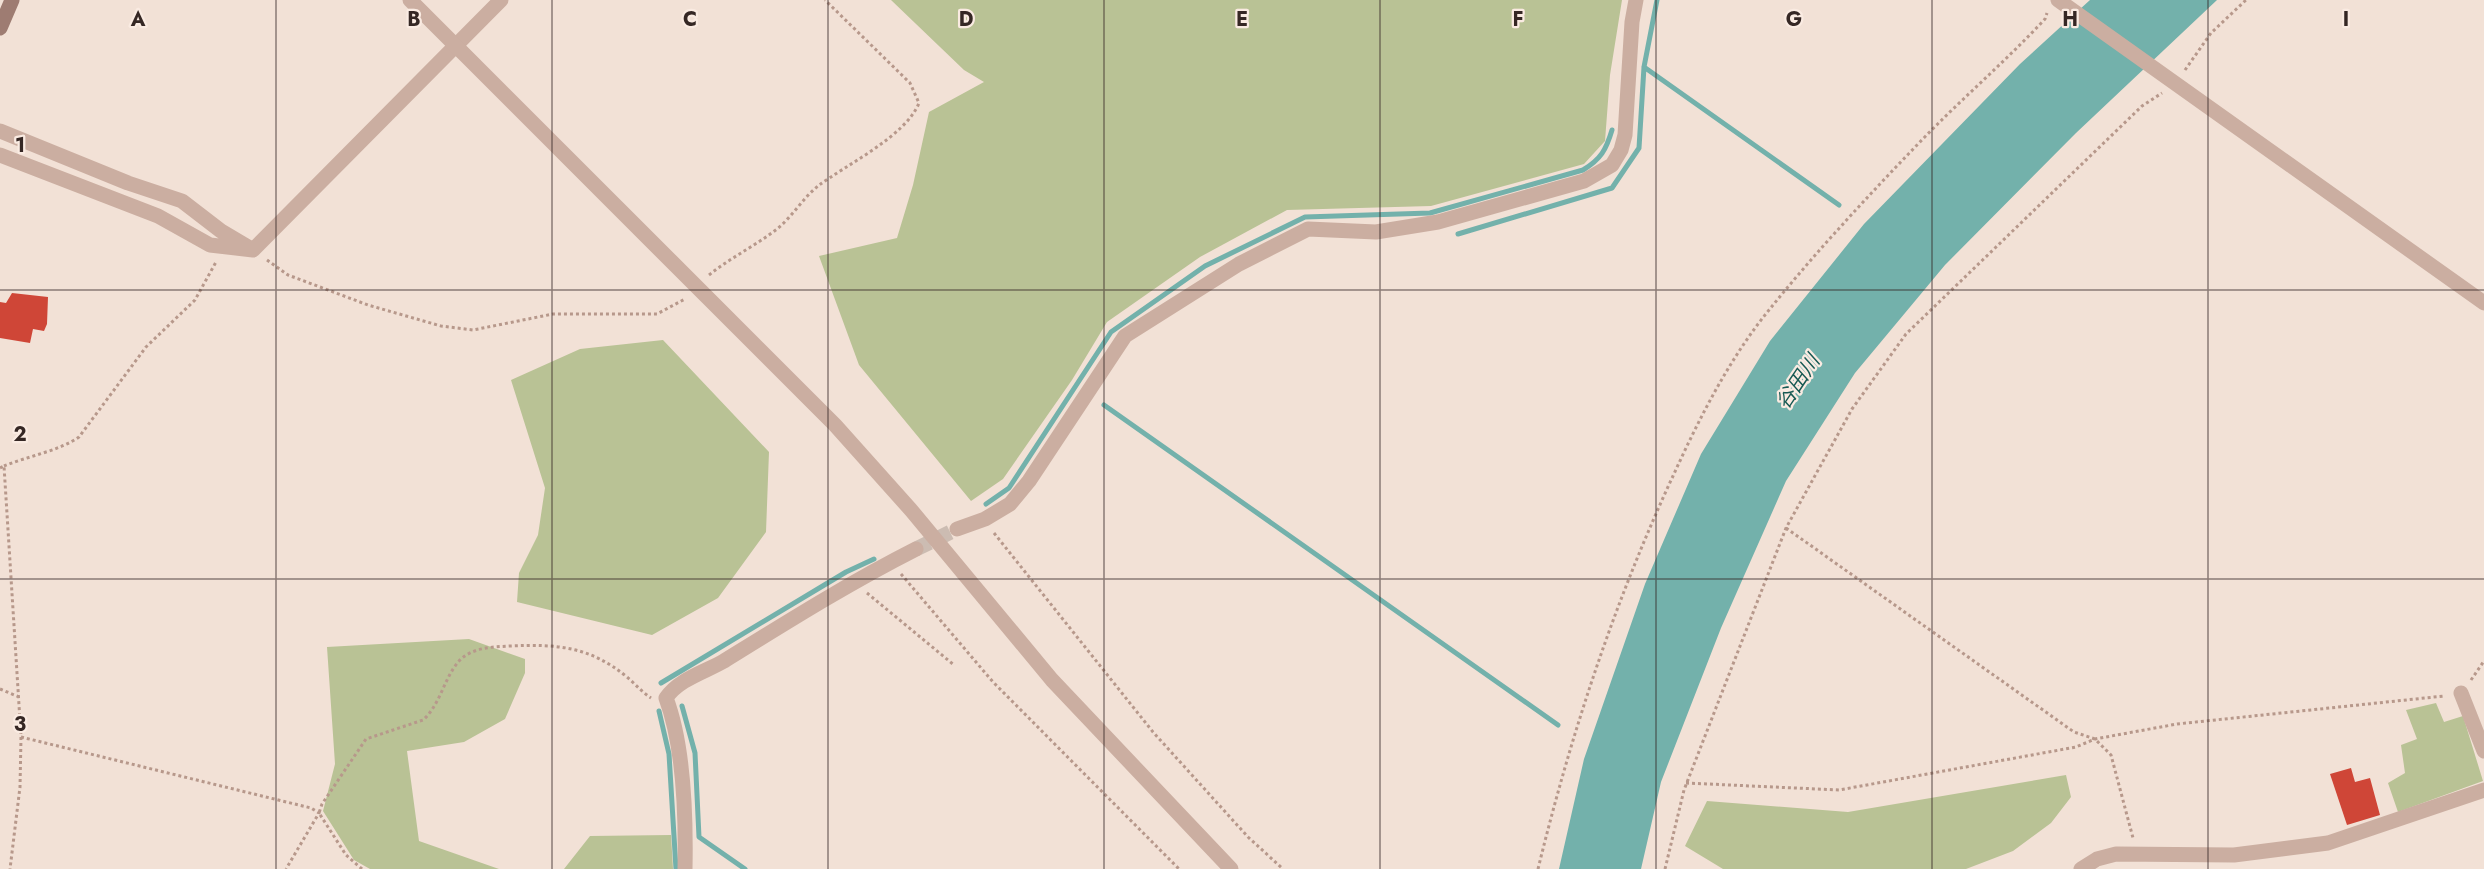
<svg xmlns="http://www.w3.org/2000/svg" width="2484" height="869" viewBox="0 0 2484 869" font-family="Jost,'Noto Sans JP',sans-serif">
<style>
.green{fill:#b9c295}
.water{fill:#73b1ab}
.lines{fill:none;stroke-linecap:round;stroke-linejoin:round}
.stream{stroke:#73b1ab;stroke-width:5}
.building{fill:#cf4637}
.minor-tunnel{stroke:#ccbcb2;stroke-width:15;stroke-dasharray:15 8;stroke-linecap:butt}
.path{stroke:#b7988b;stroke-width:3;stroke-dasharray:3 3;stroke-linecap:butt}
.minor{stroke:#cbaea1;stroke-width:15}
.tertiary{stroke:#cbaea1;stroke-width:15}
.secondary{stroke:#9e7c72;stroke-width:15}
.grid{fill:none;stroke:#352724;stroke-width:1.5;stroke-opacity:0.55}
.labels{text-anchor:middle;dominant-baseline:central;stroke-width:4.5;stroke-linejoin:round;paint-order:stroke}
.water-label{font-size:20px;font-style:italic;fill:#175953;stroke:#faebe2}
.grid-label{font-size:20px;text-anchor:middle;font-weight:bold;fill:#352724;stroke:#faebe2;stroke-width:4.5;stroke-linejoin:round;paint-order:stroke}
</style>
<rect width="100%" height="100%" fill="#f2e1d6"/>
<path class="green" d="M891 0H1622L1610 75 1605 141 1584 164 1431 206 1287 210 1200 257 1107 322 1072 380 1003 479 971 501 859 365 819 256 897 238 913 185 929 112 984 82 964 70Z
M663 340 769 452 766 532 718 598 652 635 517 602 519 573 538 535 545 488 511 380 580 349Z
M469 639 525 659V673L505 719 464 742 407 751 419 841 499 869H370L354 860 323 811 335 764 327 647Z
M2436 703 2444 722 2463 716 2483 781 2398 812 2388 783 2405 773 2401 745 2417 739 2406 710Z
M2066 775 2071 797 2051 823 2013 851 1966 869H1723L1685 846 1707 801 1848 812Z
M671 835 673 869H564L590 836Z"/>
<path class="water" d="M2090 0H2217L2076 133 1945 265 1855 373 1786 481 1721 628 1661 782 1641 869H1559L1584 759 1645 584 1701 454 1770 341 1864 224 2020 64Z"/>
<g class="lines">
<path class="stream" d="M1644 67 1839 205
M1458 234 1612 188 1639 148 1644 67 1657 0
M1104 405 1558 725
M986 504 1009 488 1111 332 1205 266 1305 217 1430 213 1583 170C1601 159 1606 150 1612 130
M661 683 846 572 874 559
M682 706 695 753 699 837 745 869
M659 711 669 754 676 869"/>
</g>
<path class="building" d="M12 293 48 297 47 324 44 331 33 329 30 343 0 338V302L6 303Z
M2351 768 2355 782 2370 778 2380 815 2347 825 2330 774Z"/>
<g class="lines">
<path class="minor-tunnel" d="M916 549 957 529"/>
<path class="path" d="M2185 70 2211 33 2246 0
M267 260 288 275 368 305 441 326 473 330 553 314H657L685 299
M709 275C730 258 755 246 777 229 792 217 803 198 818 186 847 164 905 137 919 103L910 83 825 0
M4 466C28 456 59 451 79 437L146 347 195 300 216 262
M0 468 4 466 21 737 20 787 10 869
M1786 528 2074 732 2095 739 2111 755 2133 838
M994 533 1153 732 1248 837 1283 869
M901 574 993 682 1179 869
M867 593 954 665
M2471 680 2484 661
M0 689 19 697
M21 737 311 808 319 813 286 869
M1686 783 1839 790 2076 747 2095 739 2177 724 2444 696
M362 869 346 855 319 813 322 804 366 739 423 720C442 703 444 675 462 658 476 647 493 647 510 646 557 644 589 646 627 677 635 684 642 692 651 698
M1538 869C1571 734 1614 603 1673 476 1699 419 1729 359 1769 310 1815 253 1867 197 1918 144 1959 101 2004 63 2045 19L2047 13
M1665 869 1684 790 1786 528 1852 409 1906 334 2142 106 2162 93"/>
<path class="minor" d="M2058 0 2484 303
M0 131 128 183 182 201 221 231 248 247
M0 155 158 216 210 245 253 250 501 0
M957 529 985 519 1010 504 1029 481 1125 336 1239 264 1308 229 1376 232 1438 222 1584 181 1612 165 1621 150 1625 135 1632 22 1636 0
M2461 693 2484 751
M685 869C686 818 684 746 666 698 679 679 705 672 724 661 787 622 849 583 916 549
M2081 869 2097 859 2116 854 2234 855 2328 843 2484 790"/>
<path class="tertiary" d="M410 0 835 425 911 510 1052 680 1231 869"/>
<path class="secondary" d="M0 28 12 0"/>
</g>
<path class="grid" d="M276 0V869M552 0V869M828 0V869M1104 0V869M1380 0V869M1656 0V869M1932 0V869M2208 0V869M0 290H2484M0 579H2484"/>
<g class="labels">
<g class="water-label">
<text transform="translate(1798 382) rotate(-56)">谷田川</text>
</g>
</g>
<g class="grid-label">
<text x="138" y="26">A</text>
<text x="414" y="26">B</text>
<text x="690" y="26">C</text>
<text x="966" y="26">D</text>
<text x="1242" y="26">E</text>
<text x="1518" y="26">F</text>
<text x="1794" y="26">G</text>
<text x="2070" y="26">H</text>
<text x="2346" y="26">I</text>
<text x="20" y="152">1</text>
<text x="20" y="441">2</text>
<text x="20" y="731">3</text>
</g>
</svg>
